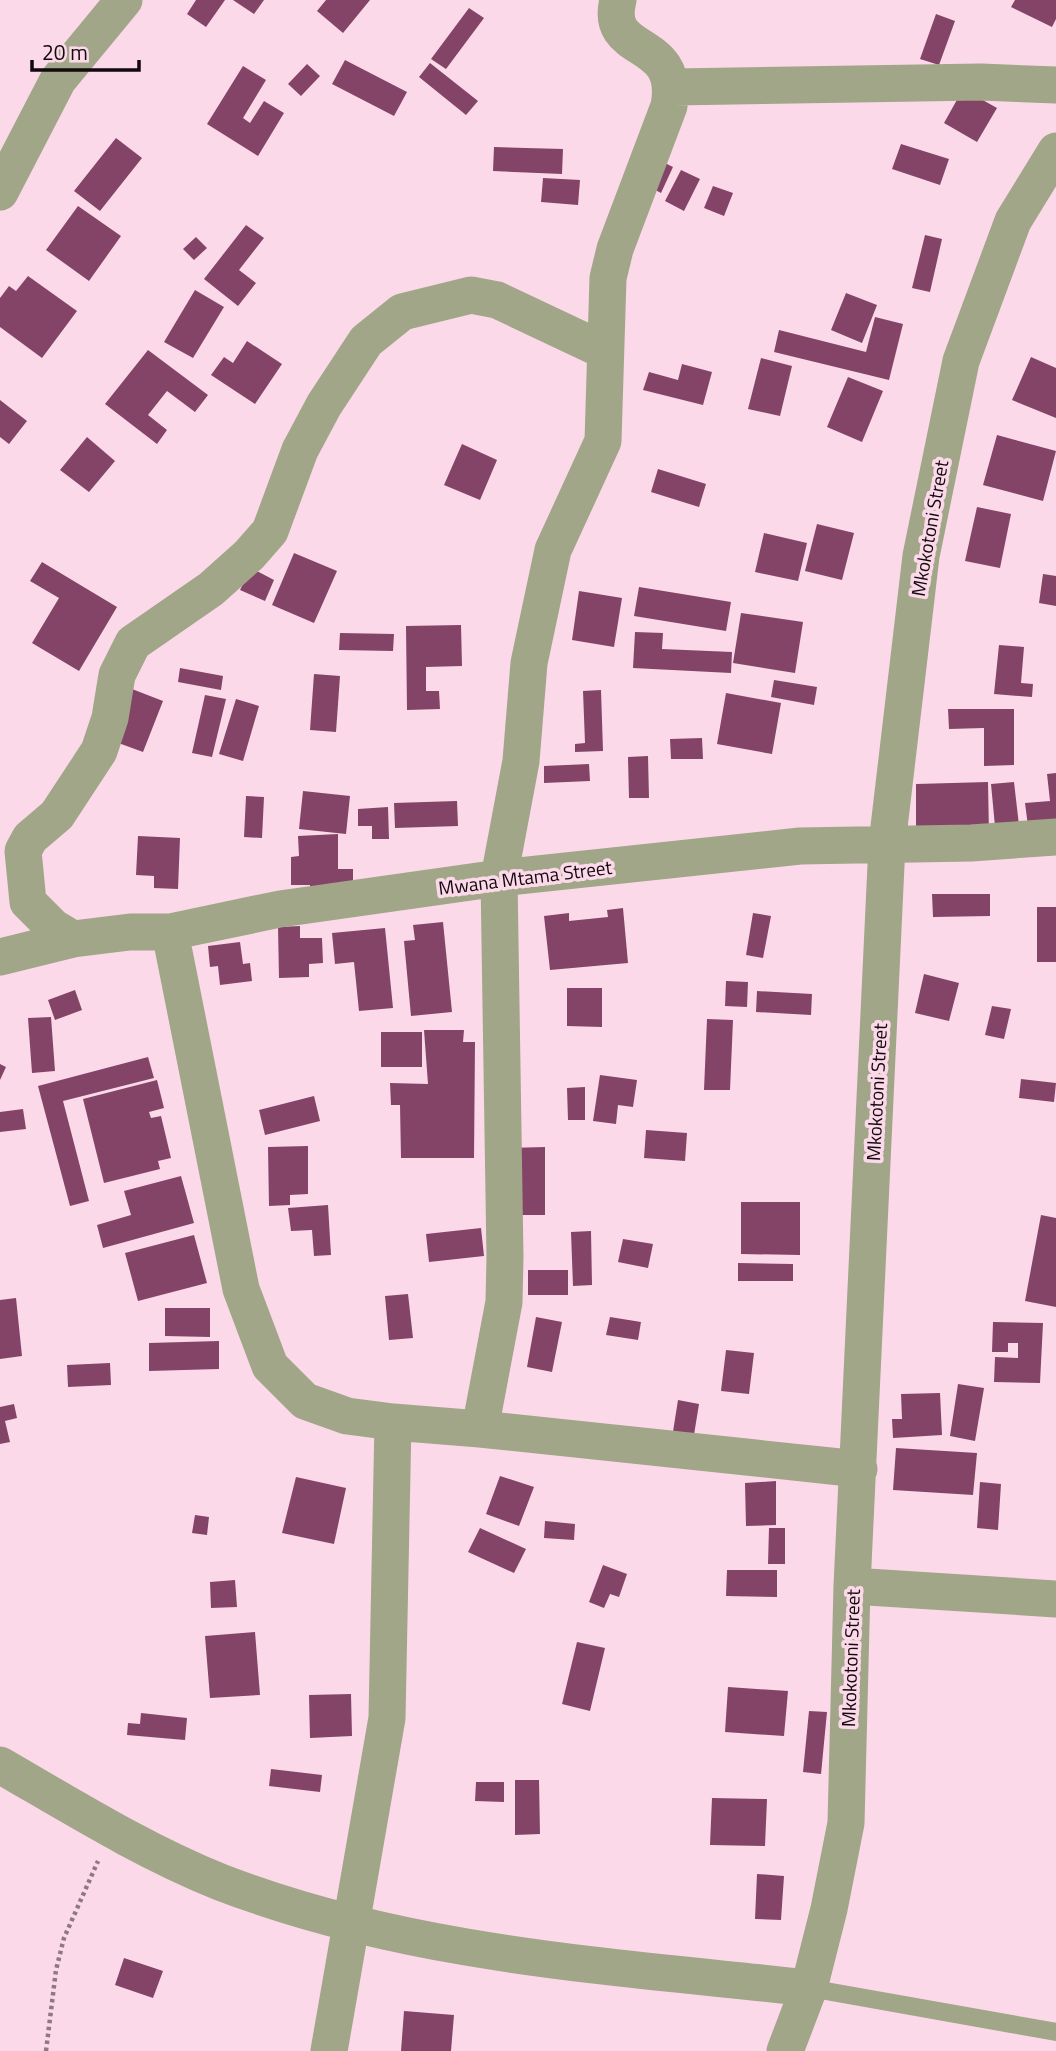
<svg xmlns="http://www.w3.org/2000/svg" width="1056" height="2051" viewBox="0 0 1056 2051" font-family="'Titillium Web',sans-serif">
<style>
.building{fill:#844467}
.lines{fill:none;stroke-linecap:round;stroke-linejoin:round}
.path{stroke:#8f7883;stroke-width:4.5;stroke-dasharray:3.5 3.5;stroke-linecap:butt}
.lane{stroke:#a0a687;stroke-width:18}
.street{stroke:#a0a687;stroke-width:37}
.labels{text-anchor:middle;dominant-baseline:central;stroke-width:7;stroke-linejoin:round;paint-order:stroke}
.street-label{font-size:19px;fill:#12080d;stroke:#fbd9e9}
</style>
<rect width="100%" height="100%" fill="#fbd9e9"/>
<path class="building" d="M196 0H225L206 27 187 14Z
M233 0H264L254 14Z
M326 0H370L343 33 317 11Z
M1015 0H1056V19L1052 27 1011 7Z
M469 8 484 18 446 69 431 59Z
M936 14 955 21 939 65 920 59Z
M345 60 407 92 394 116 332 84Z
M430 63 478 101 466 115 419 77Z
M307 64 320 76 301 96 288 84Z
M243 66 266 80 243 118 250 123 264 101 284 113 258 156 207 124Z
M963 89 997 108 977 142 944 123Z
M116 138 142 158 100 211 74 191Z
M901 144 949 159 940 185 892 169Z
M494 147 563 149 562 174 493 171Z
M655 158 673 167 661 193 642 183Z
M681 170 700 179 684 211 665 201Z
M543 178 580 180 578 205 541 202Z
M713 186 733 193 724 216 704 208Z
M78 206 121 236 89 281 46 250Z
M246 225 264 238 239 270 256 283 238 306 204 279Z
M925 235 942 239 930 292 912 288Z
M196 237 207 248 194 260 183 249Z
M28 276 77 311 42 358 0 327V298L9 286 16 291Z
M195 290 224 307 193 358 164 342Z
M846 293 877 305 862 343 831 330Z
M875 317 903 324 889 380 774 352 779 330 866 352Z
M247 341 282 364 255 404 211 375 224 357 233 363Z
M148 350 208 395 195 412 167 391 148 415 167 430 157 444 105 404Z
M1031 357 1056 368V418L1012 400Z
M761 358 792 366 780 416 748 409Z
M682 364 712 372 703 405 643 390 649 372 678 380Z
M848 377 883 391 862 442 827 427Z
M0 400 27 421 9 444 0 437Z
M997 435 1056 451 1043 501 983 485Z
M87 437 115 461 89 492 60 470Z
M462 444 497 460 480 500 444 485Z
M658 469 706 484 699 507 651 492Z
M977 507 1011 514 1000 568 965 561Z
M817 524 854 533 842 580 805 571Z
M764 533 807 543 798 581 755 572Z
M294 553 337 571 314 623 272 605Z
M42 562 117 607 79 671 32 643 59 598 30 581Z
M251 568 274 580 265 601 240 590Z
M1043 574 1056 576V606L1039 603Z
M639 587 731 602 726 631 634 616Z
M579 591 622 598 614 647 572 640Z
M741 613 803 622 795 673 733 663Z
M461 625 462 666 426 667V691H439L440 709 407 710 406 626Z
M635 632 663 633 662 649 732 652 731 673 633 668Z
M340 633 394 634 393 651 339 650Z
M999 645 1024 647 1021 683 1033 684 1032 697 994 694Z
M180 668 223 676 221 690 178 682Z
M314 674 340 676 336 732 310 730Z
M774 680 817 687 814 705 771 697Z
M132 689 163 701 143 752 113 741Z
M601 690 603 751 575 752V744L585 743 583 691Z
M726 693 781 703 772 754 717 744Z
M205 695 226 699 212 757 192 753Z
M236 699 259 706 243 761 219 754Z
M948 709H1014V765L984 766V728L949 729Z
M702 738 703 759H671L670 739Z
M648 756 649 798H629L628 757Z
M589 764 590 781 544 783V766Z
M1056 773V823L1028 826 1025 803 1050 801 1047 774Z
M988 782 989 834 916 836V784Z
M1014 782 1020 834 996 837 991 784Z
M303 791 350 796 346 834 299 829Z
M246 796 264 797 262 838 244 837Z
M457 801 458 826 395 828 394 803Z
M388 807 389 839H372V826H358V809Z
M338 834V869H353V883L310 891V885H291V857L299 856 298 836Z
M138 836 180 838 178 889 154 888V876L136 875Z
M932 894H990V916L933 917Z
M1037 907H1056V962H1037Z
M623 908 628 963 550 970 544 916 569 913V921L608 917 607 910Z
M753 913 771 916 763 958 746 955Z
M443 922 452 1012 411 1016 404 941 415 940 413 925Z
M300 926V938H322L323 963 309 964V977L279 978 278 927Z
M385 928 393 1008 359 1011 354 962 335 964 332 933Z
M240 942 243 964 250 963 252 981 220 985 218 966 210 967 208 946Z
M924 974 959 983 949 1021 915 1013Z
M726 981 748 982 747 1007 725 1006Z
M567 988H602V1027L567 1026Z
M75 990 82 1010 55 1020 48 1000Z
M757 991 812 994 811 1015 756 1012Z
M992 1006 1011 1009 1004 1039 985 1035Z
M51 1017 55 1071 32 1073 28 1018Z
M707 1019 733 1020 730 1090H704Z
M424 1030H464L463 1042H475L474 1158H401L400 1105H391L390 1083 428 1084Z
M381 1032H422V1067H381Z
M148 1057 154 1078 63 1101 89 1201 70 1206 38 1086Z
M0 1064 6 1067 0 1080Z
M600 1075 637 1080 633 1107 618 1105 616 1124 593 1121Z
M1021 1079 1056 1083 1054 1102 1019 1098Z
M157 1080 164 1108 149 1112 151 1118 161 1116 171 1158 158 1161 160 1169 104 1183 83 1099Z
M585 1087V1120H568L567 1088Z
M314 1096 320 1121 265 1135 259 1110Z
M23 1109 26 1129 0 1132V1112Z
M646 1130 687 1133 685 1161 644 1158Z
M308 1146V1194L290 1195V1205L269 1206 268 1147Z
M545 1147V1215H503V1148Z
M181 1176 194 1223 103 1248 97 1225 131 1215 124 1191Z
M741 1202H800V1255L741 1254Z
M328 1205 331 1255 314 1256 312 1230 291 1231 288 1208Z
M1041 1215 1056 1218V1307L1025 1301Z
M481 1228 484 1256 429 1262 426 1234Z
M591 1231 592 1285 573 1286 571 1232Z
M194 1235 207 1283 138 1301 125 1253Z
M623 1239 653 1244 648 1268 618 1262Z
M738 1263 793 1264V1281H738Z
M528 1270H568V1295H528Z
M408 1294 413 1338 389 1340 385 1296Z
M16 1298 22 1356 0 1359V1300Z
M165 1308H210V1337L165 1336Z
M536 1317 562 1322 552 1372 527 1367Z
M610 1317 641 1322 638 1340 606 1335Z
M993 1322 1043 1323 1040 1383 994 1382 995 1357 1018 1358V1343H1008V1352H992Z
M219 1341V1369L149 1371V1343Z
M726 1350 754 1353 749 1394 721 1391Z
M110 1363 111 1385 68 1387 67 1365Z
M958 1384 984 1388 975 1441 950 1436Z
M940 1393 942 1435 893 1438 892 1419H902L901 1394Z
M678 1400 699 1404 693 1441 672 1438Z
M14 1404 17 1418 5 1421 10 1442 0 1444V1407Z
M896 1448 977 1453 973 1495 893 1490Z
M500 1476 534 1487 519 1526 486 1514Z
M296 1477 346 1488 334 1544 282 1533Z
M776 1481V1525L746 1526 745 1483Z
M980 1482 1001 1484 998 1530 977 1528Z
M195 1515 209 1517 207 1535 192 1533Z
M545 1521 575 1524 574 1540 544 1538Z
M480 1528 526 1549 514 1573 468 1552Z
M769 1528H785V1564H768Z
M603 1565 627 1574 619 1597 610 1594 604 1608 589 1602Z
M727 1570H777V1597L726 1596Z
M235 1580 237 1607 211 1608 210 1582Z
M255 1632 260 1695 210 1698 205 1636Z
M577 1642 605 1648 590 1711 562 1704Z
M728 1687 788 1691 784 1736 725 1732Z
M351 1694 352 1736 310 1738 309 1695Z
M809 1711 827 1712 821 1774 803 1772Z
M141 1713 187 1718 185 1740 127 1735 128 1723 140 1724Z
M271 1769 322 1775 320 1792 269 1786Z
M515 1780H539L540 1834 515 1835Z
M476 1782H504V1802L475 1801Z
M712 1798 767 1799 765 1846 710 1845Z
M757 1874 784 1876 781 1920 755 1919Z
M124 1958 163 1971 153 1998 115 1985Z
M404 2011 454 2015 451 2051H401Z"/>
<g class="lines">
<path class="path" d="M46 2051 56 1970 64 1938 98 1861"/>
<path class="lane" d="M809 1988 1056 2032"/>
<path class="street" d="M673 87 981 82 1056 85
M0 192 58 80 124 0
M170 932 241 1289 270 1366 305 1401 347 1416 393 1422 480 1429 859 1469
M73 939 53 927 28 902 23 851 30 838 57 815 99 751 110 718 117 675 133 643 211 589 249 555 270 531 300 450 324 405 366 341 402 312 471 295 497 300 605 351
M0 957 73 939 130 932H170L280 909 499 878 800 846 971 843 1056 837
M480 1429 504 1302 505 1257 499 878 521 761 529 663 553 550 603 441 608 278 615 249 669 106C682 35 603 58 618 0
M852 1586 1056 1599
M0 1765C71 1806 143 1851 220 1882 409 1955 610 1966 809 1988
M329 2051 387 1718 393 1422
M785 2051 809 1988 829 1909 846 1823 852 1586 887 844 921 556 961 361 1013 221 1056 151"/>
</g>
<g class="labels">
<g class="street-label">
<text transform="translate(929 528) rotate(-80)">Mkokotoni Street</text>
<text transform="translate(525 877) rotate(-7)">Mwana Mtama Street</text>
<text transform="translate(876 1092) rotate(-87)">Mkokotoni Street</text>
<text transform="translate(850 1658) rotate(-88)">Mkokotoni Street</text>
</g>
</g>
<path d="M32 60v10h107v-10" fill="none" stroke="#12080d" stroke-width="3.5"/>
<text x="42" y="60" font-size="21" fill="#12080d" stroke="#fbd9e9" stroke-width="5" paint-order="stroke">20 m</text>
</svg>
